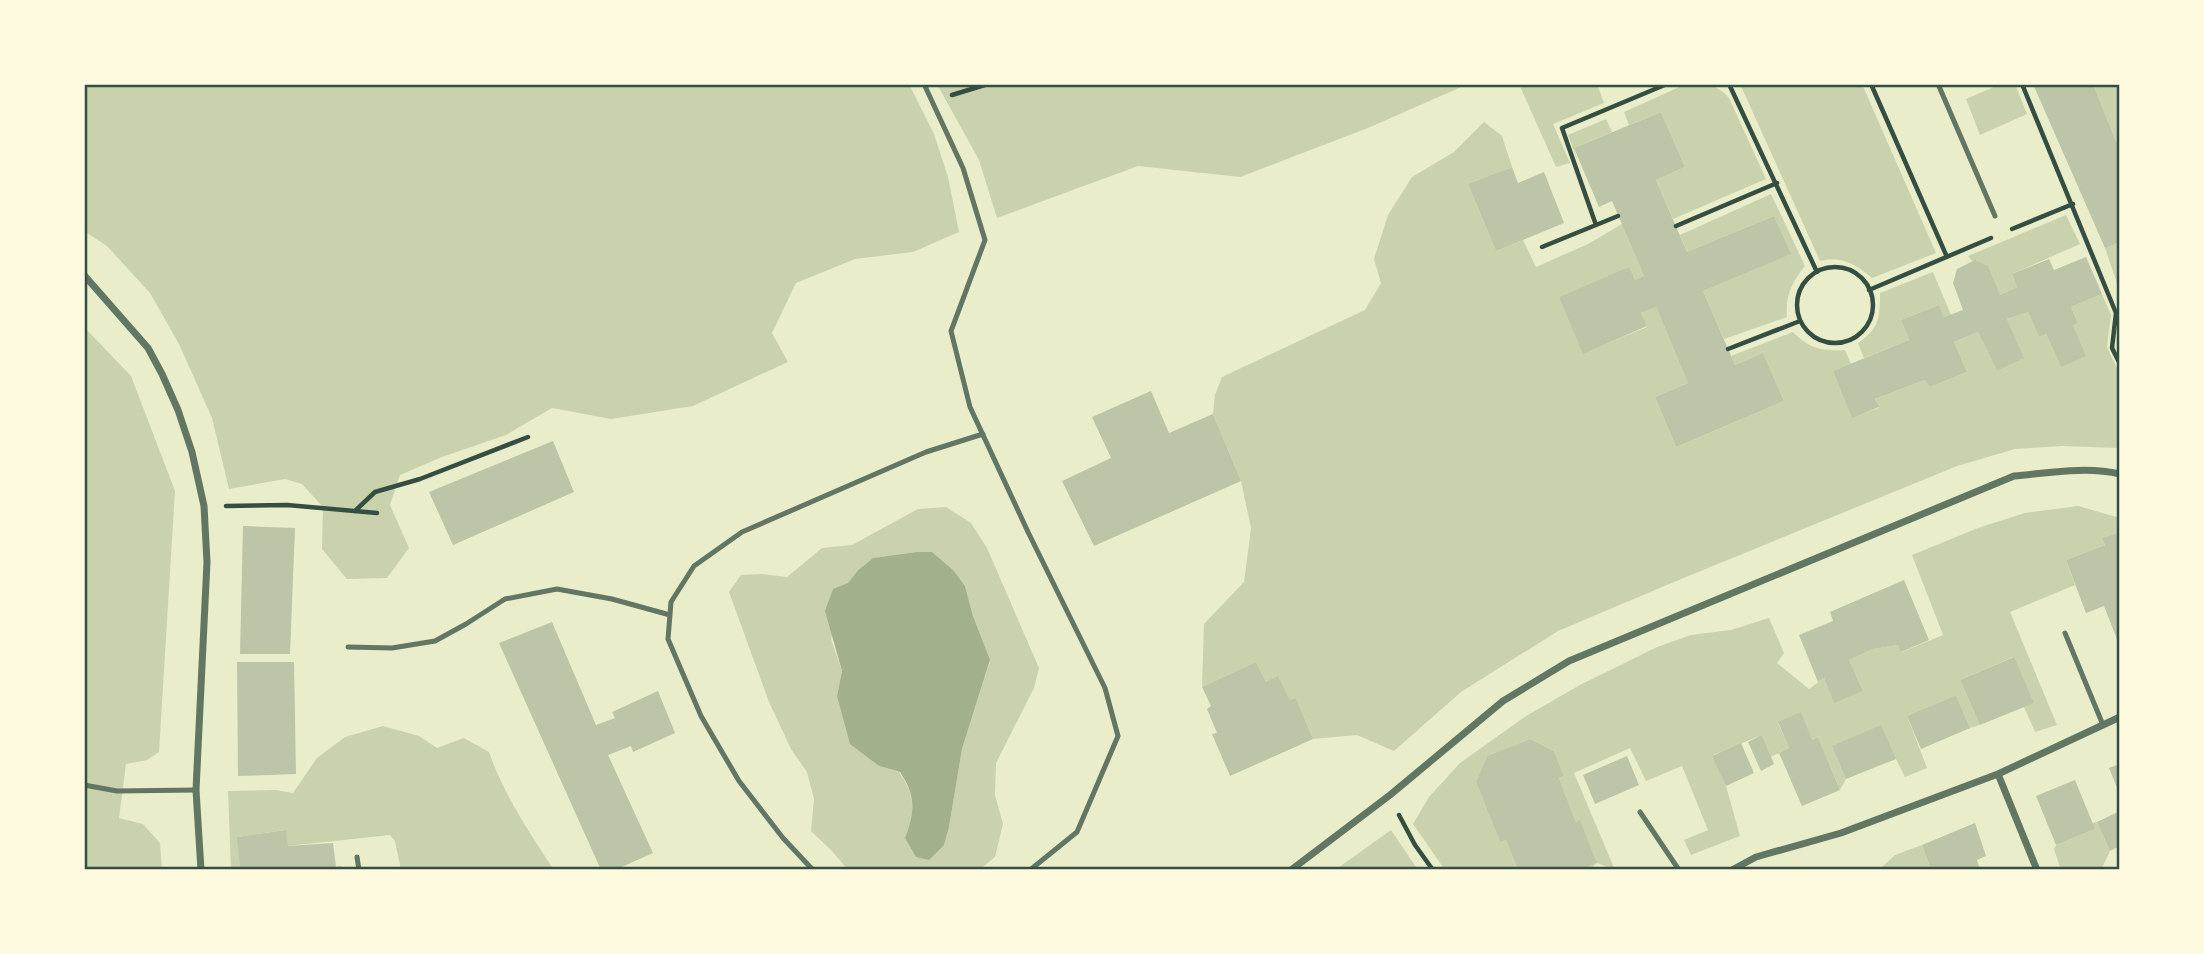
<svg xmlns="http://www.w3.org/2000/svg" width="2204" height="954" viewBox="0 0 2204 954" font-family="'Zilla Slab',serif">
<style>
.green{fill:#cad2ad;fill-rule:evenodd}
.water{fill:#a3b18a}
.building{fill:#bcc5a7}
.lines{fill:none;stroke-linecap:round;stroke-linejoin:round}
.path{stroke:#344e41;stroke-width:4.5}
.service{stroke:#617663;stroke-width:5}
.minor{stroke:#617663;stroke-width:7}
.neatline{fill:none;stroke:#344e41;stroke-width:2.5}
</style>
<rect width="100%" height="100%" fill="#e9edc9"/>
<path class="green" d="M84 84H909L934 134 948 177 959 232 913 252 855 259 796 283 772 333 788 362 693 406 611 419 552 408 506 435 442 457 400 475 390 505 409 548 387 578 347 579 322 549 323 507 302 484 285 479 229 489 212 418 179 344 150 293 107 246 84 231Z
M937 84H1468L1368 128 1240 177 1138 166 997 218 979 160Z
M1519 84H1597L1604 103 1553 124 1570 163 1556 167Z
M1686 84C1705 84 1716 83 1729 98L1766 179 1673 219 1656 180 1685 167 1661 112 1629 125 1624 112Z
M1740 84H1862L1936 253 1872 278C1856 264 1841 256 1820 261Z
M2001 84H2015L2027 114 1980 135 1966 99Z
M2093 84H2120V151Z
M1606 119 1612 132 1574 148 1578 162 1568 135Z
M1484 122 1502 136 1512 167 1468 184 1496 251 1523 240 1536 267 1588 244 1622 224 1644 276 1635 280 1629 268 1559 297 1584 353 1647 327 1641 313 1656 307 1688 383 1655 397 1676 447 1784 401 1763 353 1735 365 1731 356 1793 332C1810 349 1821 351 1845 350L1851 364 1833 371 1852 417 1879 408 1875 399 1925 380 1930 387 1967 372 1954 342 1978 332 1997 371 2023 358 2007 319 2028 312 2039 337 2046 334 2061 367 2073 326 2078 323 2071 307 2102 294 2111 315 2107 347 2120 375V446L2118 448 2062 446 2015 449 1957 466 1674 582 1558 631 1461 692 1394 751 1357 735 1313 739 1296 698 1290 700 1278 677 1266 682 1256 662 1202 687 1204 624 1244 582 1251 528 1241 481 1213 414 1215 395 1222 377 1365 310 1381 283 1374 259 1388 215 1412 177 1454 152Z
M1771 194 1805 266C1792 282 1785 297 1787 317L1724 339 1703 291 1790 254 1774 216 1687 252 1680 235Z
M2066 215 2080 244 2012 274 2017 287 2000 295 1968 256Z
M2120 242V292L2105 248Z
M1933 272 1951 315 1944 317 1939 305 1901 320 1909 340 1864 358 1858 343C1879 329 1880 318 1880 293Z
M84 327 131 376 175 491 159 752 147 760 126 764 119 818 143 824 160 843 162 870H84Z
M2078 506 2120 518V532L2102 538 2105 545 2066 560 2075 585 2010 612 2057 725 2035 732 2024 707 2033 703 2013 657 1960 680 1980 725 1970 728 1956 695 1907 716 1927 768 1905 777 1896 759 1833 747 1846 779 1840 790 1818 737 1812 740 1800 713 1778 723 1789 748 1771 757 1762 735 1713 755 1726 786 1740 836 1691 855 1684 840 1708 830 1682 766 1646 781 1630 748 1574 773 1615 870 1597 863 1589 870H1580L1597 863 1580 821 1576 822 1559 778 1564 776 1554 751 1530 739 1487 756 1476 782 1500 842 1506 840 1518 870H1445L1413 824 1429 797 1460 763 1526 716 1580 685 1657 647 1691 635 1731 630 1769 618 1784 653 1777 663 1809 689 1824 678 1834 702 1863 691 1849 660 1873 649 1898 645 1902 652 1943 635 1912 555 1978 528 2025 513Z
M946 507 971 523 987 548 1039 668 1034 688 996 763 995 795 1003 824 995 857 979 870H848L832 851 811 831 814 799 807 772 791 749 769 702 729 592 741 575 762 574 787 577 822 548 852 545 918 509ZM916 552H932L965 586 973 616 990 661 962 749 949 827 944 845 905 838C915 811 916 796 899 772L879 766 837 696 842 671 831 639 848 583 858 570 873 558Z
M383 726 419 736 437 748 464 738 489 752C504 795 529 832 554 870H401L395 841 390 835 288 846 285 830 238 837 240 870H231L228 791 276 790 293 793 317 758 345 737Z
M2097 822 2110 851 2102 868 2096 870H2061L2054 849 2056 845 2095 829 2092 823Z
M1391 830 1418 870H1335Z
M1922 845 1931 870H1883L1882 867 1895 855Z"/>
<path class="water" d="M916 552H932L953 570 965 586 973 616 990 660 962 749 949 827 944 845 929 860 916 857 905 838C915 811 916 796 900 772L879 766 850 744 837 696 842 671 825 611 833 589 848 583 858 570 873 558Z"/>
<path class="building" d="M2033 84H2093L2120 151V242L2105 248Z
M1661 112 1685 167 1656 180 1687 252 1774 216 1791 254 1703 291 1735 365 1763 353 1784 401 1676 447 1655 397 1688 383 1656 307 1641 313 1647 326 1583 354 1559 297 1629 267 1635 280 1644 276 1612 201 1599 207 1574 148Z
M1512 167 1518 183 1544 172 1564 223 1496 251 1468 184Z
M2086 257 2102 294 2071 307 2078 323 2073 326 2086 356 2061 367 2046 334 2039 337 2028 312 2007 319 2024 358 1997 371 1978 332 1954 342 1967 372 1930 387 1925 380 1875 399 1879 407 1852 418 1833 371 1909 340 1901 320 1939 305 1944 317 1963 310 1953 283 1957 269 1975 260 1988 266 2000 295 2017 287 2012 274 2049 259 2054 270Z
M1151 391 1169 433 1213 414 1241 481 1094 546 1062 481 1111 458 1092 417Z
M553 441 574 492 453 545 429 492Z
M243 526 295 528 290 654H240Z
M2120 532V647L2104 606 2086 613 2066 560 2105 545 2102 538Z
M1904 580 1929 640 1901 652 1898 645 1873 649 1849 660 1863 691 1834 703 1824 678 1818 682 1799 635 1833 621 1830 612Z
M552 622 596 725 615 718 612 712 658 691 675 733 633 752 631 746 608 755 653 853 615 870H601L499 643Z
M2014 657 2034 703 1980 725 1960 680Z
M237 662H294L296 774 238 776Z
M1256 662 1266 682 1278 676 1290 700 1296 698 1313 739 1230 776 1212 734 1217 733 1207 709 1211 706 1202 687Z
M1956 695 1970 728 1921 749 1907 716Z
M1801 712 1812 740 1818 737 1840 790 1802 806 1779 753 1789 748 1778 722Z
M1881 725 1896 759 1846 779 1832 746Z
M1762 735 1774 764 1761 771 1748 742Z
M1530 739 1554 751 1564 776 1559 778 1576 822 1580 820 1597 863 1580 870H1518L1506 840 1500 842 1476 782 1487 756Z
M1741 743 1754 773 1726 786 1712 756Z
M1627 756 1639 785 1595 804 1583 775Z
M2120 764V795L2109 768Z
M2075 780 2095 829 2056 845 2036 796Z
M2120 811V846L2110 851 2097 822Z
M1975 823 1986 856 1977 860 1980 870H1931L1922 845Z
M286 830 288 846 333 843 336 867 341 866V870H240L237 837Z"/>
<g class="lines">
<path class="path" d="M1729 84 1817 272
M1871 84 1947 257
M2022 84 2116 313 2112 348 2120 364
M952 95 988 84
M1618 216 1596 225 1562 128 1667 84
M1676 226 1777 183
M2012 229 2073 204
M1542 247 1596 225
M1797 305a38 38 0 1 1 76 0a38 38 0 1 1-76 0Z
M1869 290 1991 238
M1728 349 1800 321
M226 506 287 505 377 513
M355 511 375 492 420 479 528 437
M1399 815 1415 845 1433 870"/>
<path class="service" d="M924 84 963 168 985 240 951 331 970 407 1028 532 1105 688 1118 736 1077 832 1030 870
M1938 84 1995 216
M2065 633 2103 725
M348 647 392 648 435 641 466 624 505 599 557 589 612 599 670 615
M84 785 117 791 196 790
M1640 812 1679 870
M357 857 359 870
M813 870 783 838 739 781 701 716 668 639 671 602 694 566 742 532 926 452 983 434"/>
<path class="minor" d="M84 275 148 348 162 374 178 410 192 452 204 506 207 562 196 790 201 870
M1998 774 2037 870
M1291 870 1390 795 1503 701 1569 661 2014 476C2049 473 2086 466 2120 474
M1732 870 1756 857 1841 833 1998 774 2120 717"/>
</g>
<rect width="2204" height="954" fill="none" stroke="#fefae0" stroke-width="172"/>
<rect x="86" y="86" width="2032" height="782" class="neatline"/>
</svg>
